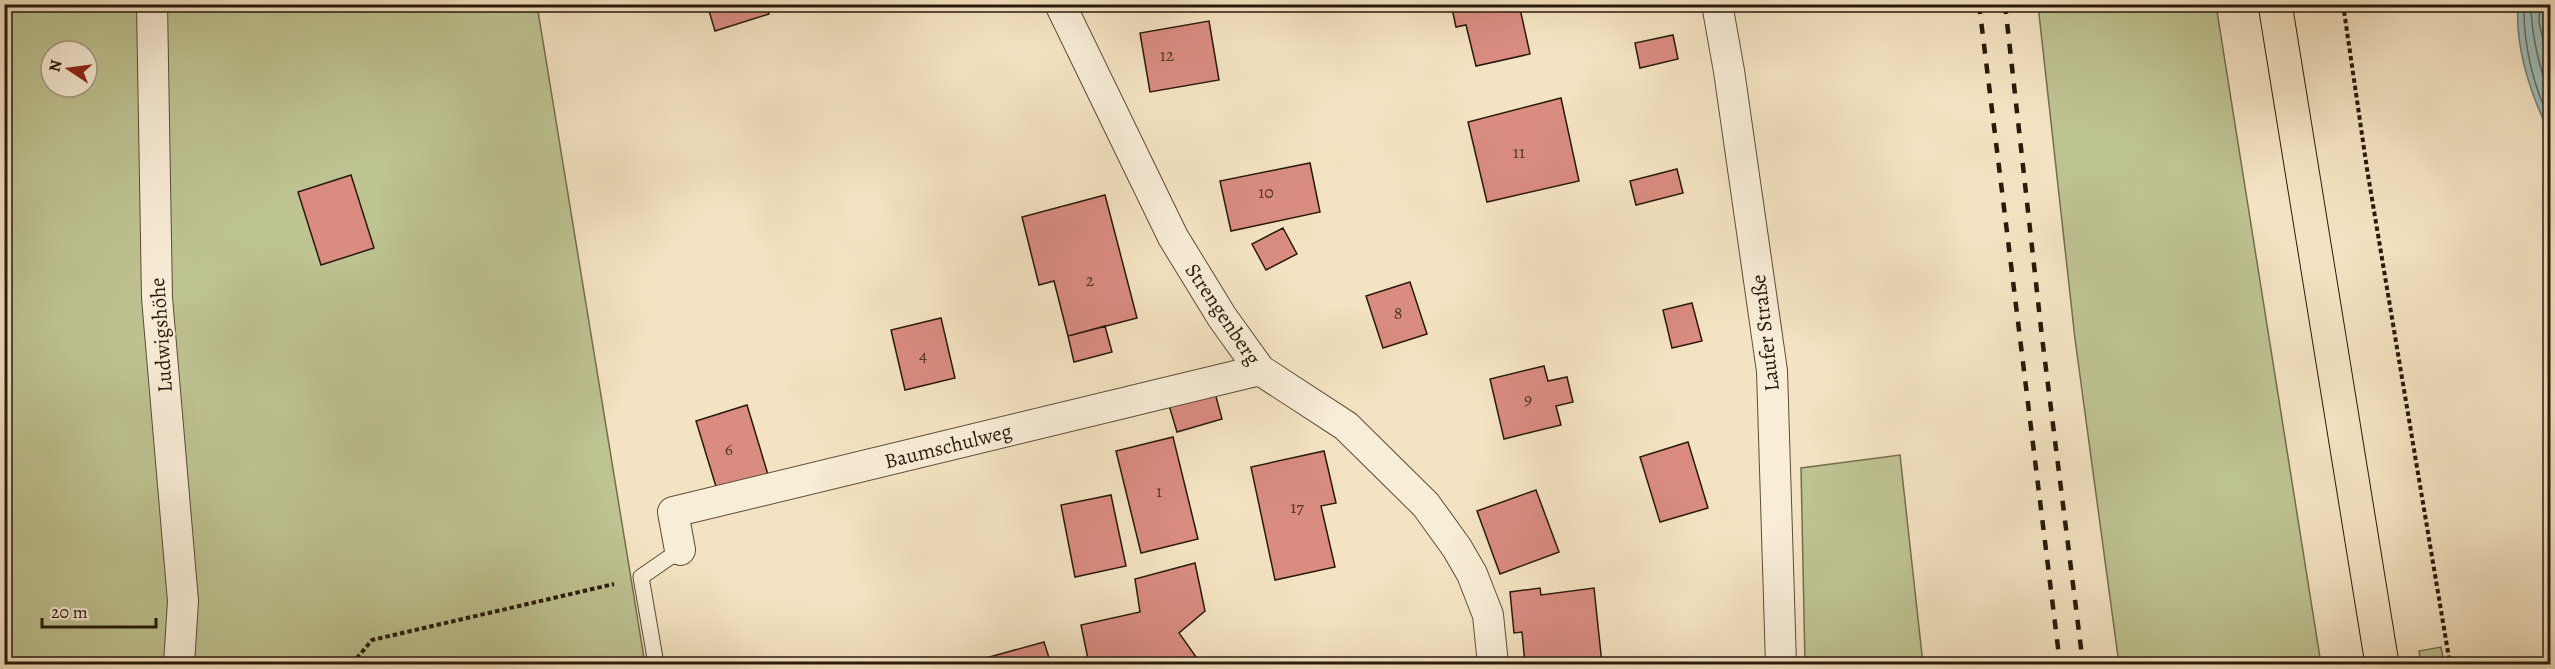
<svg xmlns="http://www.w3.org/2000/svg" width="2555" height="669" viewBox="0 0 2555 669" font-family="Alegreya,serif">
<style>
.green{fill:#bec392;stroke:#736e4e;stroke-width:1.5;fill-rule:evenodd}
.water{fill:#9ebdba;stroke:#6f7c74;stroke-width:1.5}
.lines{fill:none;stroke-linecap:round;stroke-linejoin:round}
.shore{stroke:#636c62;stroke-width:1.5}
.building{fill:#da8c81;stroke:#281a0b;stroke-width:1.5}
.service-casing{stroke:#5b4c39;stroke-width:17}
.minor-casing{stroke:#5b4c39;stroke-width:32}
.primary-casing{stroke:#281a0b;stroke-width:35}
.path{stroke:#281a0b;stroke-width:4;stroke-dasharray:4.5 3;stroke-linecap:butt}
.service{stroke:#f8edd7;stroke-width:15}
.minor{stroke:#f8edd7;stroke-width:30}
.primary{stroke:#f4e3c2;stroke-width:33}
.rail{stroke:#281a0b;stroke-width:4.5;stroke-dasharray:10 10;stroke-linecap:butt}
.labels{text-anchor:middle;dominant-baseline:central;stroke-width:5;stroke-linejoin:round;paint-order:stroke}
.number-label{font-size:18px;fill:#543628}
.street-label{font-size:21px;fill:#281a0b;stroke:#f8edd7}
</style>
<rect width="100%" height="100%" fill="#f4e3c2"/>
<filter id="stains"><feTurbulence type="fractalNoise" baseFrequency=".00333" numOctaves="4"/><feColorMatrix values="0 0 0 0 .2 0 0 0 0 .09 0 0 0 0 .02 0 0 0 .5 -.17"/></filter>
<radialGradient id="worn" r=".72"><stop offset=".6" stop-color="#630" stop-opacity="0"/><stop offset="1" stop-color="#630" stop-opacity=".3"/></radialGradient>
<path class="green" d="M4 5H537L645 664H5ZM51 51H87V87H51Z
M2038 5H2216L2321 664H2119L2075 339Z
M1900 455 1923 664H1805L1801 468Z
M2441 647 2444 664H2421L2419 651Z"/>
<path class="water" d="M2518 5H2550V134C2531 95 2515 48 2518 5Z"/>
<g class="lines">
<path class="shore" d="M2524 4C2523 43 2533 86 2550 120
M2531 4C2531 38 2541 69 2550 101
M2540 4 2539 22 2550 71"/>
</g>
<path class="building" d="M707 4H766L769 14 715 31Z
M1451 4H1519L1530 54 1476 66 1466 25 1456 27Z
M1209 21 1219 80 1150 92 1140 33Z
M1673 35 1678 59 1640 68 1635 43Z
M1561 98 1579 181 1487 202 1468 122Z
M1310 163 1320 212 1231 231 1220 181Z
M1677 169 1683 193 1636 205 1630 181Z
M351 175 374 248 321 265 298 192Z
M1105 195 1137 318 1068 336 1054 281 1039 285 1022 217Z
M1283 228 1297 254 1266 270 1252 244Z
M1410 282 1427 334 1383 348 1366 296Z
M1692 303 1702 341 1672 348 1663 310Z
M941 318 955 378 905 390 891 330Z
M1105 326 1112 352 1074 362 1068 336Z
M1544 366 1548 381 1567 377 1573 402 1556 406 1561 425 1504 439 1490 379Z
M1214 389 1222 419 1177 432 1168 402Z
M747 405 769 478 718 493 696 421Z
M1173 437 1198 539 1141 553 1116 451Z
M1688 442 1708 508 1660 522 1640 457Z
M1324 451 1336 503 1321 506 1335 567 1275 580 1251 467Z
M1536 490 1559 552 1500 574 1477 511Z
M1111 495 1126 566 1075 577 1061 505Z
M1195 563 1205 611 1179 633 1201 664H1089L1081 625 1140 612 1135 579Z
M1540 588 1541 595 1594 588 1602 664H1525L1522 632 1514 633 1510 592Z
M1044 642 1051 664H983L982 659Z"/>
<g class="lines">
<defs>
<path id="service" d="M656 664 641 577 680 550"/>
<path id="minor" d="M152 4 157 298 183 601 179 664
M1060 4 1173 237 1222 317 1260 370 1346 426 1426 505 1457 548 1472 574 1488 615 1493 664
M1717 4 1729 71 1772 371 1781 664
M680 550 673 512 1260 370"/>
<path id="primary" d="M2275 4 2382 664"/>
</defs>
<use href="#service" class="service-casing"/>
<use href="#minor" class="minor-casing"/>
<use href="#primary" class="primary-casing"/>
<path class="path" d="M2343 4 2367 169 2450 664
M352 664 372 640 614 584"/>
<use href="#service" class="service"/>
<use href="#minor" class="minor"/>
<use href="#primary" class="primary"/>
<path class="rail" d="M1979 4 2060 664
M2005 4 2042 337 2083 664"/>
</g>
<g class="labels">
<g class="number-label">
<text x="1167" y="55">12</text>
<text x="1519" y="152">11</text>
<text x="1266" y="192">10</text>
<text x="1090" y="280">2</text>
<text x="1398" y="313">8</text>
<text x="923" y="355">4</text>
<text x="1528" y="399">9</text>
<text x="729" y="449">6</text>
<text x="1159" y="491">1</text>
<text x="1297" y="507">17</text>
</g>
<g class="street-label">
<text transform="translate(1223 314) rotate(56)">Strengenberg</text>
<text transform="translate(1765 333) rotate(-97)">Laufer Straße</text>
<text transform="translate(161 335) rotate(-94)">Ludwigshöhe</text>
<text transform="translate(948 446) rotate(-14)">Baumschulweg</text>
</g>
</g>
<rect width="2555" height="669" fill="none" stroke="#f4e3c2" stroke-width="24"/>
<rect x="6" y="6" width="2543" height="657" fill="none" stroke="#281a0b" stroke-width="3"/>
<rect x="12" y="12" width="2531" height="645" fill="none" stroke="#281a0b" stroke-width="1.5"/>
<g transform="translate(69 69) rotate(283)"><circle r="28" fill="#f8edd7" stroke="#a59985" stroke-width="1.5"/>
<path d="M0-4.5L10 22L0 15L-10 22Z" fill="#8f2418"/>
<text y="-9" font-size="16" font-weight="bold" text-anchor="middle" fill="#281a0b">N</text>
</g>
<path d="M42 618v9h114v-9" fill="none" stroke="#281a0b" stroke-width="3"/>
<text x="51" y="618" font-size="18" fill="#281a0b" stroke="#f8edd7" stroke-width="4.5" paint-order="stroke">20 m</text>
<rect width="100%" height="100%" filter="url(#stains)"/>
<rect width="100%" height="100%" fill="url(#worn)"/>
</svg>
